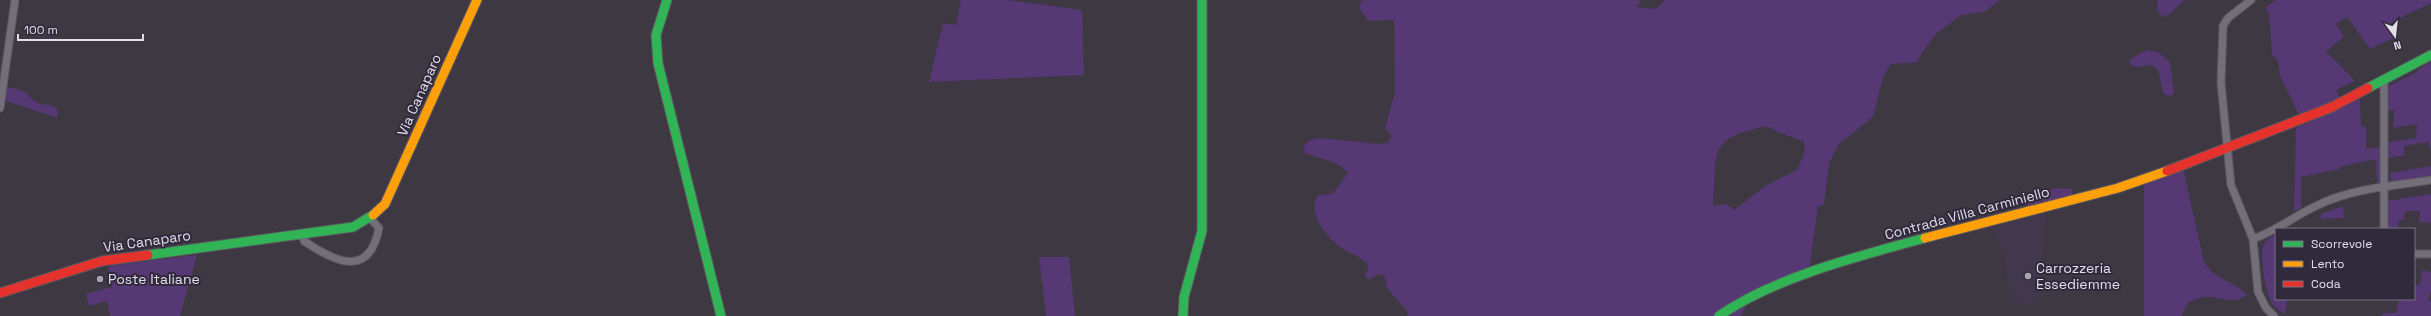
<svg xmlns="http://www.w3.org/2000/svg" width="2431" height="316" viewBox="0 0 2431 316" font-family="'Space Grotesk',sans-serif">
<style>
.built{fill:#41384e}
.green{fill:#553874;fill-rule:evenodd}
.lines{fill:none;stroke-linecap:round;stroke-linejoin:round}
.street-casing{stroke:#5b575f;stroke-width:9}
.fast-casing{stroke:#5b575f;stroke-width:11}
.slow-casing{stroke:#5b575f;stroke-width:11}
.jam-casing{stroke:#5b575f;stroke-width:11}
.street{stroke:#736e79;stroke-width:7}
.fast{stroke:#30b455;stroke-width:9}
.slow{stroke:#ff9f0a;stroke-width:9}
.jam{stroke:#e5322d;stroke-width:9}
.poi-dot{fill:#a8a3af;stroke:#312a3c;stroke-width:1.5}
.labels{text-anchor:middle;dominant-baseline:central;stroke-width:4;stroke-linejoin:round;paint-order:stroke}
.street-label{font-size:14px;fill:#e1dde9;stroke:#312a3c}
.poi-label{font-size:14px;fill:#e1dde9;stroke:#312a3c;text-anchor:start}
</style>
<rect width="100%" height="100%" fill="#3d3842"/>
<path class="built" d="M2046 213 2039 306 2010 302 2004 257 1993 227Z"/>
<path class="green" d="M961 0H1008L1082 10 1084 75 929 82 943 23 956 25Z
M1362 0H1641L1637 7 1656 9 1665 0H2000L1984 12 1961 15 1936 34 1917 60 1918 62 1891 64 1883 77 1873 117 1839 144 1829 163 1824 205 1818 206 1809 270 1746 305 1741 316H1407L1408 312 1387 288 1384 275 1379 274 1368 280 1365 275 1369 266C1360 255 1349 254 1339 246 1326 236 1306 211 1318 195L1333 194 1348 173C1338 160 1319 159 1305 153L1303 148 1308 141 1319 138 1378 144 1387 143 1392 136 1385 128 1395 92 1394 20 1368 21 1359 7ZM1767 126C1779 134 1791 136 1804 142L1805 150 1798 169 1765 186 1734 210 1726 204 1713 206C1718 154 1704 139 1767 126Z
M2158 0H2185L2166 17 2161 15 2157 10Z
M2276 0H2431V3L2388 24 2394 38 2370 49 2347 17 2336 24 2344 37 2326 51 2355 81 2336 90 2340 98 2299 115 2280 76 2278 60 2272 55 2269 13 2265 8Z
M2147 50 2158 52 2170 62 2174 94 2169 96 2163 93 2158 70 2152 65 2136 67 2130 64V59Z
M2431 62V150L2428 142 2404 146 2405 155 2388 158 2387 142 2416 138 2417 124 2393 128 2394 110 2387 111 2385 88 2417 72V70Z
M5 87 22 90 37 103 53 106 58 111 57 118 3 100Z
M2360 99 2361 127 2366 126V149L2380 147V182L2377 183 2376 159 2339 167V169L2301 177V208L2294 212 2296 128Z
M2431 166V176L2391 183 2390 173Z
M2183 168 2204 262C2217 282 2234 280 2247 295 2233 306 2218 295 2204 297 2199 298 2194 300 2189 302L2181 316H2144V182Z
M2056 188 2072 189V205L2023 210 2037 194Z
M2431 194V223L2419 222 2420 211H2405L2404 220H2399L2398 229H2387V201Z
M2343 206 2344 218 2321 219V214Z
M2276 234V299H2287L2285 314C2281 311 2276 308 2273 305 2266 297 2260 257 2263 247 2265 240 2271 237 2276 234Z
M197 255 180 316H110L107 301 89 306 86 294 112 287 108 266Z
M1039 257H1069L1075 316H1046Z
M2422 270 2431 272V291L2428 301H2431V316H2382V313H2396L2399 299H2414V285H2420Z"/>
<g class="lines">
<defs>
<path id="street" d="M2251 0 2228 18 2223 26 2221 83 2231 185 2253 239 2258 292 2266 308 2274 316
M0 108 15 0
M2384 229V80
M303 234 304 241C335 262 369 279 379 228L370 218
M2253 239C2276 231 2296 215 2318 205 2353 188 2393 186 2431 180
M2414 254H2431"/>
<path id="fast" d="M667 0 656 35 658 63 721 316
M2368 88 2431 55
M148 255 353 227 373 215
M1183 316 1184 297 1202 231V0
M1719 316C1772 278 1862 255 1925 238"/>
<path id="slow" d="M373 215 385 204 477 0
M1925 238 2118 188 2167 171"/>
<path id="jam" d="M2167 171 2332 107 2368 88
M0 293 102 261 148 255"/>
</defs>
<use href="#street" class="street-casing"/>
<use href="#fast" class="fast-casing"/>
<use href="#slow" class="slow-casing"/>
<use href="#jam" class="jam-casing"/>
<use href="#street" class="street"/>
<use href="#fast" class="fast"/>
<use href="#slow" class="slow"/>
<use href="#jam" class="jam"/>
</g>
<g class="poi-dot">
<circle cx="2028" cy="276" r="4"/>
<circle cx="100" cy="279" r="4"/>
</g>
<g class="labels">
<g class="street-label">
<text transform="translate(419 95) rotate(-66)">Via Canaparo</text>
<text transform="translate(1967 213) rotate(-15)">Contrada Villa Carminiello</text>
<text transform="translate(147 241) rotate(-8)">Via Canaparo</text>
</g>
<g class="poi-label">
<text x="2036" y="268">Carrozzeria<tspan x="2036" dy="16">Essediemme</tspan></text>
<text x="108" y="279">Poste Italiane</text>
</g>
</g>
<rect x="2275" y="228" width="140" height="72" fill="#312a3c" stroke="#777281"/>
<rect x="2283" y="241" width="20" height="6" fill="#30b455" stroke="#777281"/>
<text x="2311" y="248" font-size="12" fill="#e1dde9">Scorrevole</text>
<rect x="2283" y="261" width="20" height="6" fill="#ff9f0a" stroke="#777281"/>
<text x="2311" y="268" font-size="12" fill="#e1dde9">Lento</text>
<rect x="2283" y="281" width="20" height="6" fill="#e5322d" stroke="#777281"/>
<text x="2311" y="288" font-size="12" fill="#e1dde9">Coda</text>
<g transform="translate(2395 36) rotate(165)" stroke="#312a3c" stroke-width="3" paint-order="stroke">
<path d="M0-3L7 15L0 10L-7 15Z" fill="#e1dde9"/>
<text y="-6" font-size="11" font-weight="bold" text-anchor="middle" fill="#e1dde9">N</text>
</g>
<path d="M18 34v6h125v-6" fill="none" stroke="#e1dde9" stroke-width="2"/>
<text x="24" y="34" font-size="12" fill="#e1dde9" stroke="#312a3c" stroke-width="3" paint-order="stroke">100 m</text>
</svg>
